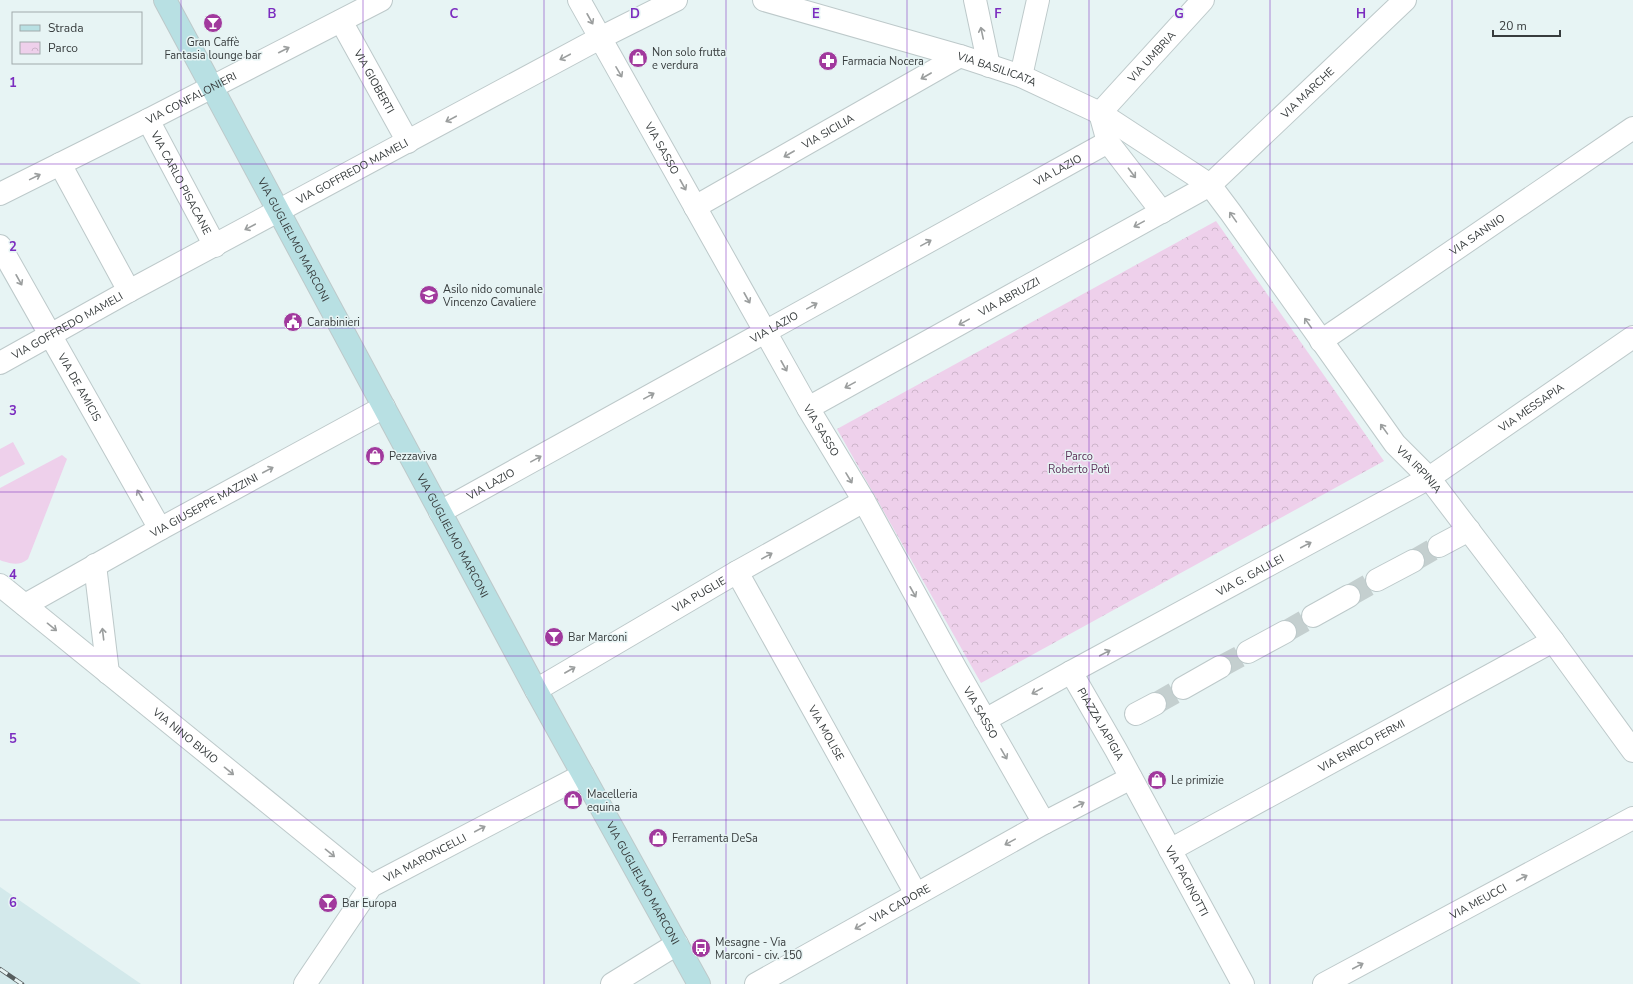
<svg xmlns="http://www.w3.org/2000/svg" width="1633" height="984" viewBox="0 0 1633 984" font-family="'Nunito Sans',sans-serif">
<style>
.built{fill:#d3e9eb}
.grass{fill:#eed0eb}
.park{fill:url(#park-crowns)}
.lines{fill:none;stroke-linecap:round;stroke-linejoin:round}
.street-tunnel{stroke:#c4cfcf;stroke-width:22;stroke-dasharray:22 11;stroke-linecap:butt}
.street-casing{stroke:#bdc9ca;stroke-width:24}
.secondary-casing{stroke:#bdc9ca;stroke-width:24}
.street{stroke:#fff;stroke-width:22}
.secondary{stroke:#b8e0e3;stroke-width:22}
.rail-casing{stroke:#565d5e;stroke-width:4.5}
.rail{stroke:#e7f4f4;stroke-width:3;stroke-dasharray:9;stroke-linecap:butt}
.oneway{stroke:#9b9e9e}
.grid{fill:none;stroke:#7b2cbf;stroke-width:1;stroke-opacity:0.55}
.labels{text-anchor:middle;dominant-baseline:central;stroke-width:3;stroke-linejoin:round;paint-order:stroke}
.poi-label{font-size:11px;fill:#373c3d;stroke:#e7f4f4;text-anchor:start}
.street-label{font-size:11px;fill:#373c3d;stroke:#e7f4f4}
.park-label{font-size:11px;fill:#5e325b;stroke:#e7f4f4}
.grid-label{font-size:13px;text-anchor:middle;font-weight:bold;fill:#7b2cbf;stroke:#e7f4f4;stroke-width:3;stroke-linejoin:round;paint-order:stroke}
</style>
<defs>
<pattern id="park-crowns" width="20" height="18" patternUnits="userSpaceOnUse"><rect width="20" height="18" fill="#eed0eb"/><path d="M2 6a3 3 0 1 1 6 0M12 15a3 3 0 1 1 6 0" fill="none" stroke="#cdb4ca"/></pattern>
</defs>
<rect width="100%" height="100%" fill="#e7f4f4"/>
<path class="built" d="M0 887 141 984H0Z"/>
<path class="grass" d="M13 442 25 464 0 477V449Z
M62 455 67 459 28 559C19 566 13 564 2 561L0 560V488Z"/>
<path class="park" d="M1216 221 1384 461 981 683 837 429Z"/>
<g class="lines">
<path class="street-tunnel" d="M1413 561 1439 546
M1349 596 1377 580
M1285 632 1313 616
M1220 667 1248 652
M1155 704 1183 688"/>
<defs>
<g id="street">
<path id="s1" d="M579 0 808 408 864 501 956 669 1044 823"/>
<path id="s2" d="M764 0 960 56 1021 76 1100 113 1210 185 1231 213 1395 444 1429 478 1553 641 1633 751"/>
<path d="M975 0 989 66"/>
<path id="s3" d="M341 21 408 142"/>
<path d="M1021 76 1038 0"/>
<path id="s4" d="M148 120 215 246"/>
<path d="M60 164 129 291"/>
<path id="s5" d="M0 194 148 120 381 0"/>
<path id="s6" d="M695 207 960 56"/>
<path id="s7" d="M1162 212 1108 142 1100 113 1203 0"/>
<path id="s8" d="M0 246 160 529"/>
<path id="s9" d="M1321 341 1633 128"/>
<path id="s10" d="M0 363 129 291 600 38 676 0"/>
<path id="s11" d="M808 408 1210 185 1405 0"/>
<path id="s12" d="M440 512 1108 142"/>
<path d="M1439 546 1469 530"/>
<path d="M95 565 108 673"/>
<path id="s13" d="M737 572 916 894"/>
<path d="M1377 580 1413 561"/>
<path id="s14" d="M0 585 371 886"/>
<path id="s15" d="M25 605 160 529 384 407"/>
<path d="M1313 616 1349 596"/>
<path d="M1248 652 1285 632"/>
<path id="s16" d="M1071 672 1116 750 1243 984"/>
<path d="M1183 688 1220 667"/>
<path id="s17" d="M536 690 737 572 864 501"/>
<path d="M1136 714 1155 704"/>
<path id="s18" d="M985 720 1071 672 1429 478 1633 337"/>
<path id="s19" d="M1170 850 1553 641"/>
<path id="s20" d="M305 984 371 886 583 775"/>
<path d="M612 984 677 944"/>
<path id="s21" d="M756 984 1044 823 1131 778"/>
<path id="s22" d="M1324 984 1633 818"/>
</g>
<g id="secondary">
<path id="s23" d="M165 0 536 690 699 984"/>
</g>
</defs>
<use href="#street" class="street-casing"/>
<use href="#secondary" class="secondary-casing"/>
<use href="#street" class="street"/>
<use href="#secondary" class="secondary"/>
<defs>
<path id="rail" d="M0 969 22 984"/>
</defs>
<use href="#rail" class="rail-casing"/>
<use href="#rail" class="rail"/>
</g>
<defs><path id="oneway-shaft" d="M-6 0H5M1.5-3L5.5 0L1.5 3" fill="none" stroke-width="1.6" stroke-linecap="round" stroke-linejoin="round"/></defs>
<g class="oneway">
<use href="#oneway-shaft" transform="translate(590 19) rotate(61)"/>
<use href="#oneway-shaft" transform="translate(982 33) rotate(-102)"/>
<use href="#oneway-shaft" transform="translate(284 50) rotate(-27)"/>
<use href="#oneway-shaft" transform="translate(565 57) rotate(152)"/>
<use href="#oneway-shaft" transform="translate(619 72) rotate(60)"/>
<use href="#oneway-shaft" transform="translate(926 76) rotate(150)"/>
<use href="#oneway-shaft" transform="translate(451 119) rotate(152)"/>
<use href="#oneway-shaft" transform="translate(789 154) rotate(150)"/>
<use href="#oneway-shaft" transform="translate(1132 173) rotate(53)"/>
<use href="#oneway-shaft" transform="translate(35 177) rotate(-26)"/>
<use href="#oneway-shaft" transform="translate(683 185) rotate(61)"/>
<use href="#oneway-shaft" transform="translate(1233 217) rotate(-125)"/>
<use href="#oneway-shaft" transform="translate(1139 224) rotate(151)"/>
<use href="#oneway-shaft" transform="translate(250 227) rotate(152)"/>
<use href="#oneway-shaft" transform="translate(926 243) rotate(-29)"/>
<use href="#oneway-shaft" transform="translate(19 280) rotate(61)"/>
<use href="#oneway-shaft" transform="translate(747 298) rotate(61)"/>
<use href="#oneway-shaft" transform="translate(812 306) rotate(-29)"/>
<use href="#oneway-shaft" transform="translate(964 322) rotate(151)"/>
<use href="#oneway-shaft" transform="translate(1308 323) rotate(-125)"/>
<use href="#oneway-shaft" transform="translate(784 366) rotate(61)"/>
<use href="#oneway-shaft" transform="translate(850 385) rotate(151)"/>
<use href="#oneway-shaft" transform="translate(649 396) rotate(-29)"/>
<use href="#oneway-shaft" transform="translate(1384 429) rotate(-126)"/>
<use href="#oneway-shaft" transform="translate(536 459) rotate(-29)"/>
<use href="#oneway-shaft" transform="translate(268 470) rotate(-28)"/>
<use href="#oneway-shaft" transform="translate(849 478) rotate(59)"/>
<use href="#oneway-shaft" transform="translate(140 495) rotate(-120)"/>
<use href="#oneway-shaft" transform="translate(1306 545) rotate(-28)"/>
<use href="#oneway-shaft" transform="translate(767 556) rotate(-29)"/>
<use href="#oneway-shaft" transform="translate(913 592) rotate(61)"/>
<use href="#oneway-shaft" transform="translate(52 627) rotate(39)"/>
<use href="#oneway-shaft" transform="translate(103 634) rotate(-97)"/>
<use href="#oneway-shaft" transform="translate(1105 653) rotate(-28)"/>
<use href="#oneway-shaft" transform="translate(570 670) rotate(-30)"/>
<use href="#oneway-shaft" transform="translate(1037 691) rotate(151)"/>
<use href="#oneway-shaft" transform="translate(1004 754) rotate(60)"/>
<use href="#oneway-shaft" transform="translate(229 771) rotate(39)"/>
<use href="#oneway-shaft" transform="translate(1079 805) rotate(-27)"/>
<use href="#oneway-shaft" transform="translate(480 829) rotate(-28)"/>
<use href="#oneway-shaft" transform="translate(1010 842) rotate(151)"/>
<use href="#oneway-shaft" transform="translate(330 853) rotate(39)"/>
<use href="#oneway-shaft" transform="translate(1522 878) rotate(-28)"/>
<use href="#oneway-shaft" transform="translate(860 926) rotate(150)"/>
<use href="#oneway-shaft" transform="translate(1358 966) rotate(-28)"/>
</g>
<path class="grid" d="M181 0V984M363 0V984M544 0V984M726 0V984M907 0V984M1089 0V984M1270 0V984M1452 0V984M0 164H1633M0 328H1633M0 492H1633M0 656H1633M0 820H1633"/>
<defs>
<symbol id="bar-disc" viewBox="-11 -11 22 22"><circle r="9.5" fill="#a1399d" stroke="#e7f4f4"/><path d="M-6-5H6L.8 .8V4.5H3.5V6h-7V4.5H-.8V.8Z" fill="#fff"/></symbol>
<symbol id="shop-disc" viewBox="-11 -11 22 22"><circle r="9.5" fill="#a1399d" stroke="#e7f4f4"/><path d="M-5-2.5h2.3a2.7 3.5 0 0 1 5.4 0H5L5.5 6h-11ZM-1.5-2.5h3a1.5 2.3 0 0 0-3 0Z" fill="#fff"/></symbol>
<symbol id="pharmacy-disc" viewBox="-11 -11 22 22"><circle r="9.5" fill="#a1399d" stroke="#e7f4f4"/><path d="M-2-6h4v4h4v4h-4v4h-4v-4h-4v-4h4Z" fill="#fff"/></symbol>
<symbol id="school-disc" viewBox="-11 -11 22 22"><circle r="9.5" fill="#a1399d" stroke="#e7f4f4"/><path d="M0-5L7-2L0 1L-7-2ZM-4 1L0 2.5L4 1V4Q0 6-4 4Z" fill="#fff"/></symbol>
<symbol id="civic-disc" viewBox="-11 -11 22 22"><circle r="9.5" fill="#a1399d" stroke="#e7f4f4"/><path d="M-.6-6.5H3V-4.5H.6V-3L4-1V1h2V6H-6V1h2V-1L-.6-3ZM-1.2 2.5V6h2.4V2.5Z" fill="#fff"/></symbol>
<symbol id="bus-disc" viewBox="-11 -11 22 22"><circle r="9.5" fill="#a1399d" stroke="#e7f4f4"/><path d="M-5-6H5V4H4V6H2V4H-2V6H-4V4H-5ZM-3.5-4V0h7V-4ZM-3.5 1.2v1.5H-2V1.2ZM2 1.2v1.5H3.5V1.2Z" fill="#fff"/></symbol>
</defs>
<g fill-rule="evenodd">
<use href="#bar-disc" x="202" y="12" width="22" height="22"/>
<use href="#shop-disc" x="627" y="47" width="22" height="22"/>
<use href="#pharmacy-disc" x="817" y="50" width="22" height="22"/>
<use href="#school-disc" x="418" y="284" width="22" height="22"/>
<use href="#civic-disc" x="282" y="311" width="22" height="22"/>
<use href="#shop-disc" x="364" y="445" width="22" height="22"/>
<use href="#bar-disc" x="543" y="626" width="22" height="22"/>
<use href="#shop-disc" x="1146" y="769" width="22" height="22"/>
<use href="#shop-disc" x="562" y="789" width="22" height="22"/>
<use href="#shop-disc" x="647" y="827" width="22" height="22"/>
<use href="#bar-disc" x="317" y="892" width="22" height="22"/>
<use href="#bus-disc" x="690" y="937" width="22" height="22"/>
</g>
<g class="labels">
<g class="poi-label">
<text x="213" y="42" text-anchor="middle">Gran Caffè<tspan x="213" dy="13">Fantasia lounge bar</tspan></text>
<text x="652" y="52">Non solo frutta<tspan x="652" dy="13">e verdura</tspan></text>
<text x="842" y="61">Farmacia Nocera</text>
<text x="443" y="289">Asilo nido comunale<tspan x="443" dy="13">Vincenzo Cavaliere</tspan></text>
<text x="307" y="322">Carabinieri</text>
<text x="389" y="456">Pezzaviva</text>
<text x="568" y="637">Bar Marconi</text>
<text x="1171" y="780">Le primizie</text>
<text x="587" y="794">Macelleria<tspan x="587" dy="13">equina</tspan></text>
<text x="672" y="838">Ferramenta DeSa</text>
<text x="342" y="903">Bar Europa</text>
<text x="715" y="942">Mesagne - Via<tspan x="715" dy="13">Marconi - civ. 150</tspan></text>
</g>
<g class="street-label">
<text stroke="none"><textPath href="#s7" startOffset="195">VIA UMBRIA</textPath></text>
<text stroke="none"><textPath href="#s2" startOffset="243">VIA BASILICATA</textPath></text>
<text stroke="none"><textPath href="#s3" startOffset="69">VIA GIOBERTI</textPath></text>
<text stroke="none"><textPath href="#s11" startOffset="594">VIA MARCHE</textPath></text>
<text stroke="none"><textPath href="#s5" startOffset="214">VIA CONFALONIERI</textPath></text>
<text stroke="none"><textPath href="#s6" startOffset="153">VIA SICILIA</textPath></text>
<text stroke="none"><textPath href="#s1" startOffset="170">VIA SASSO</textPath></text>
<text stroke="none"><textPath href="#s12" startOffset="706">VIA LAZIO</textPath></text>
<text stroke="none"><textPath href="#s10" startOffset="401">VIA GOFFREDO MAMELI</textPath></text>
<text stroke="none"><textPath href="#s4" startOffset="71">VIA CARLO PISACANE</textPath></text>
<text stroke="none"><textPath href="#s9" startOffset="189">VIA SANNIO</textPath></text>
<text stroke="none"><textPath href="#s23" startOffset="272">VIA GUGLIELMO MARCONI</textPath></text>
<text stroke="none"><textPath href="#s11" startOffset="230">VIA ABRUZZI</textPath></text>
<text stroke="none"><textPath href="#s10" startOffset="77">VIA GOFFREDO MAMELI</textPath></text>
<text stroke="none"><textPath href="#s12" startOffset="382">VIA LAZIO</textPath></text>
<text stroke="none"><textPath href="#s8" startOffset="162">VIA DE AMICIS</textPath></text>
<text stroke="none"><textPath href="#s18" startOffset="630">VIA MESSAPIA</textPath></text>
<text stroke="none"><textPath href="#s1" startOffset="494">VIA SASSO</textPath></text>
<text stroke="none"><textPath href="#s2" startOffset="840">VIA IRPINIA</textPath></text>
<text stroke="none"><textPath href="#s12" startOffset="58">VIA LAZIO</textPath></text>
<text stroke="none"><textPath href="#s15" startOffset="205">VIA GIUSEPPE MAZZINI</textPath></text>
<text stroke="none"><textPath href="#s23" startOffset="608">VIA GUGLIELMO MARCONI</textPath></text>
<text stroke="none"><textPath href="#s18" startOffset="302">VIA G. GALILEI</textPath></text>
<text stroke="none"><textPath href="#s17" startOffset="189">VIA PUGLIE</textPath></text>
<text stroke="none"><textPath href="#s1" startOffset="818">VIA SASSO</textPath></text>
<text stroke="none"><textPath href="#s16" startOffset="60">PIAZZA JAPIGIA</textPath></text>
<text stroke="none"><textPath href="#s13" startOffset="184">VIA MOLISE</textPath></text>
<text stroke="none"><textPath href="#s14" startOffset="239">VIA NINO BIXIO</textPath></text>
<text stroke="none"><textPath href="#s19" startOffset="218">VIA ENRICO FERMI</textPath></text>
<text stroke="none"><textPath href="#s20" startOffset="179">VIA MARONCELLI</textPath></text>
<text stroke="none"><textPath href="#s16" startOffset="239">VIA PACINOTTI</textPath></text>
<text stroke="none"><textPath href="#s23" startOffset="1004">VIA GUGLIELMO MARCONI</textPath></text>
<text stroke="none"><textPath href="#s22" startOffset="175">VIA MEUCCI</textPath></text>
<text stroke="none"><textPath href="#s21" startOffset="165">VIA CADORE</textPath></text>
</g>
<g class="park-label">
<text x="1079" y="456">Parco<tspan x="1079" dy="13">Roberto Potì</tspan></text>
</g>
</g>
<g class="grid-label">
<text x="272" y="18">B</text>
<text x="454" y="18">C</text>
<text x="635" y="18">D</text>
<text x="816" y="18">E</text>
<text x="998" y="18">F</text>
<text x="1179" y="18">G</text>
<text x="1361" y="18">H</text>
<text x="13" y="87">1</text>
<text x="13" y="251">2</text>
<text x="13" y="415">3</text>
<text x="13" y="579">4</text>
<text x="13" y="743">5</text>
<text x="13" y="907">6</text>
</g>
<rect x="12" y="12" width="130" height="52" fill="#e7f4f4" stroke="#a1aaab"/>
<rect x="20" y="25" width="20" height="6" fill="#b8e0e3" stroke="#a1aaab"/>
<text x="48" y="32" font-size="12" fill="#373c3d">Strada</text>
<rect x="20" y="42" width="20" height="12" fill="url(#park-crowns)" stroke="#a1aaab"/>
<text x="48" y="52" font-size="12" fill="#373c3d">Parco</text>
<path d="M1493 30v6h67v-6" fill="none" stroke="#373c3d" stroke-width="2"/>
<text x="1499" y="30" font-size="12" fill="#373c3d" stroke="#e7f4f4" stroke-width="3" paint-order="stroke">20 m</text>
</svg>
